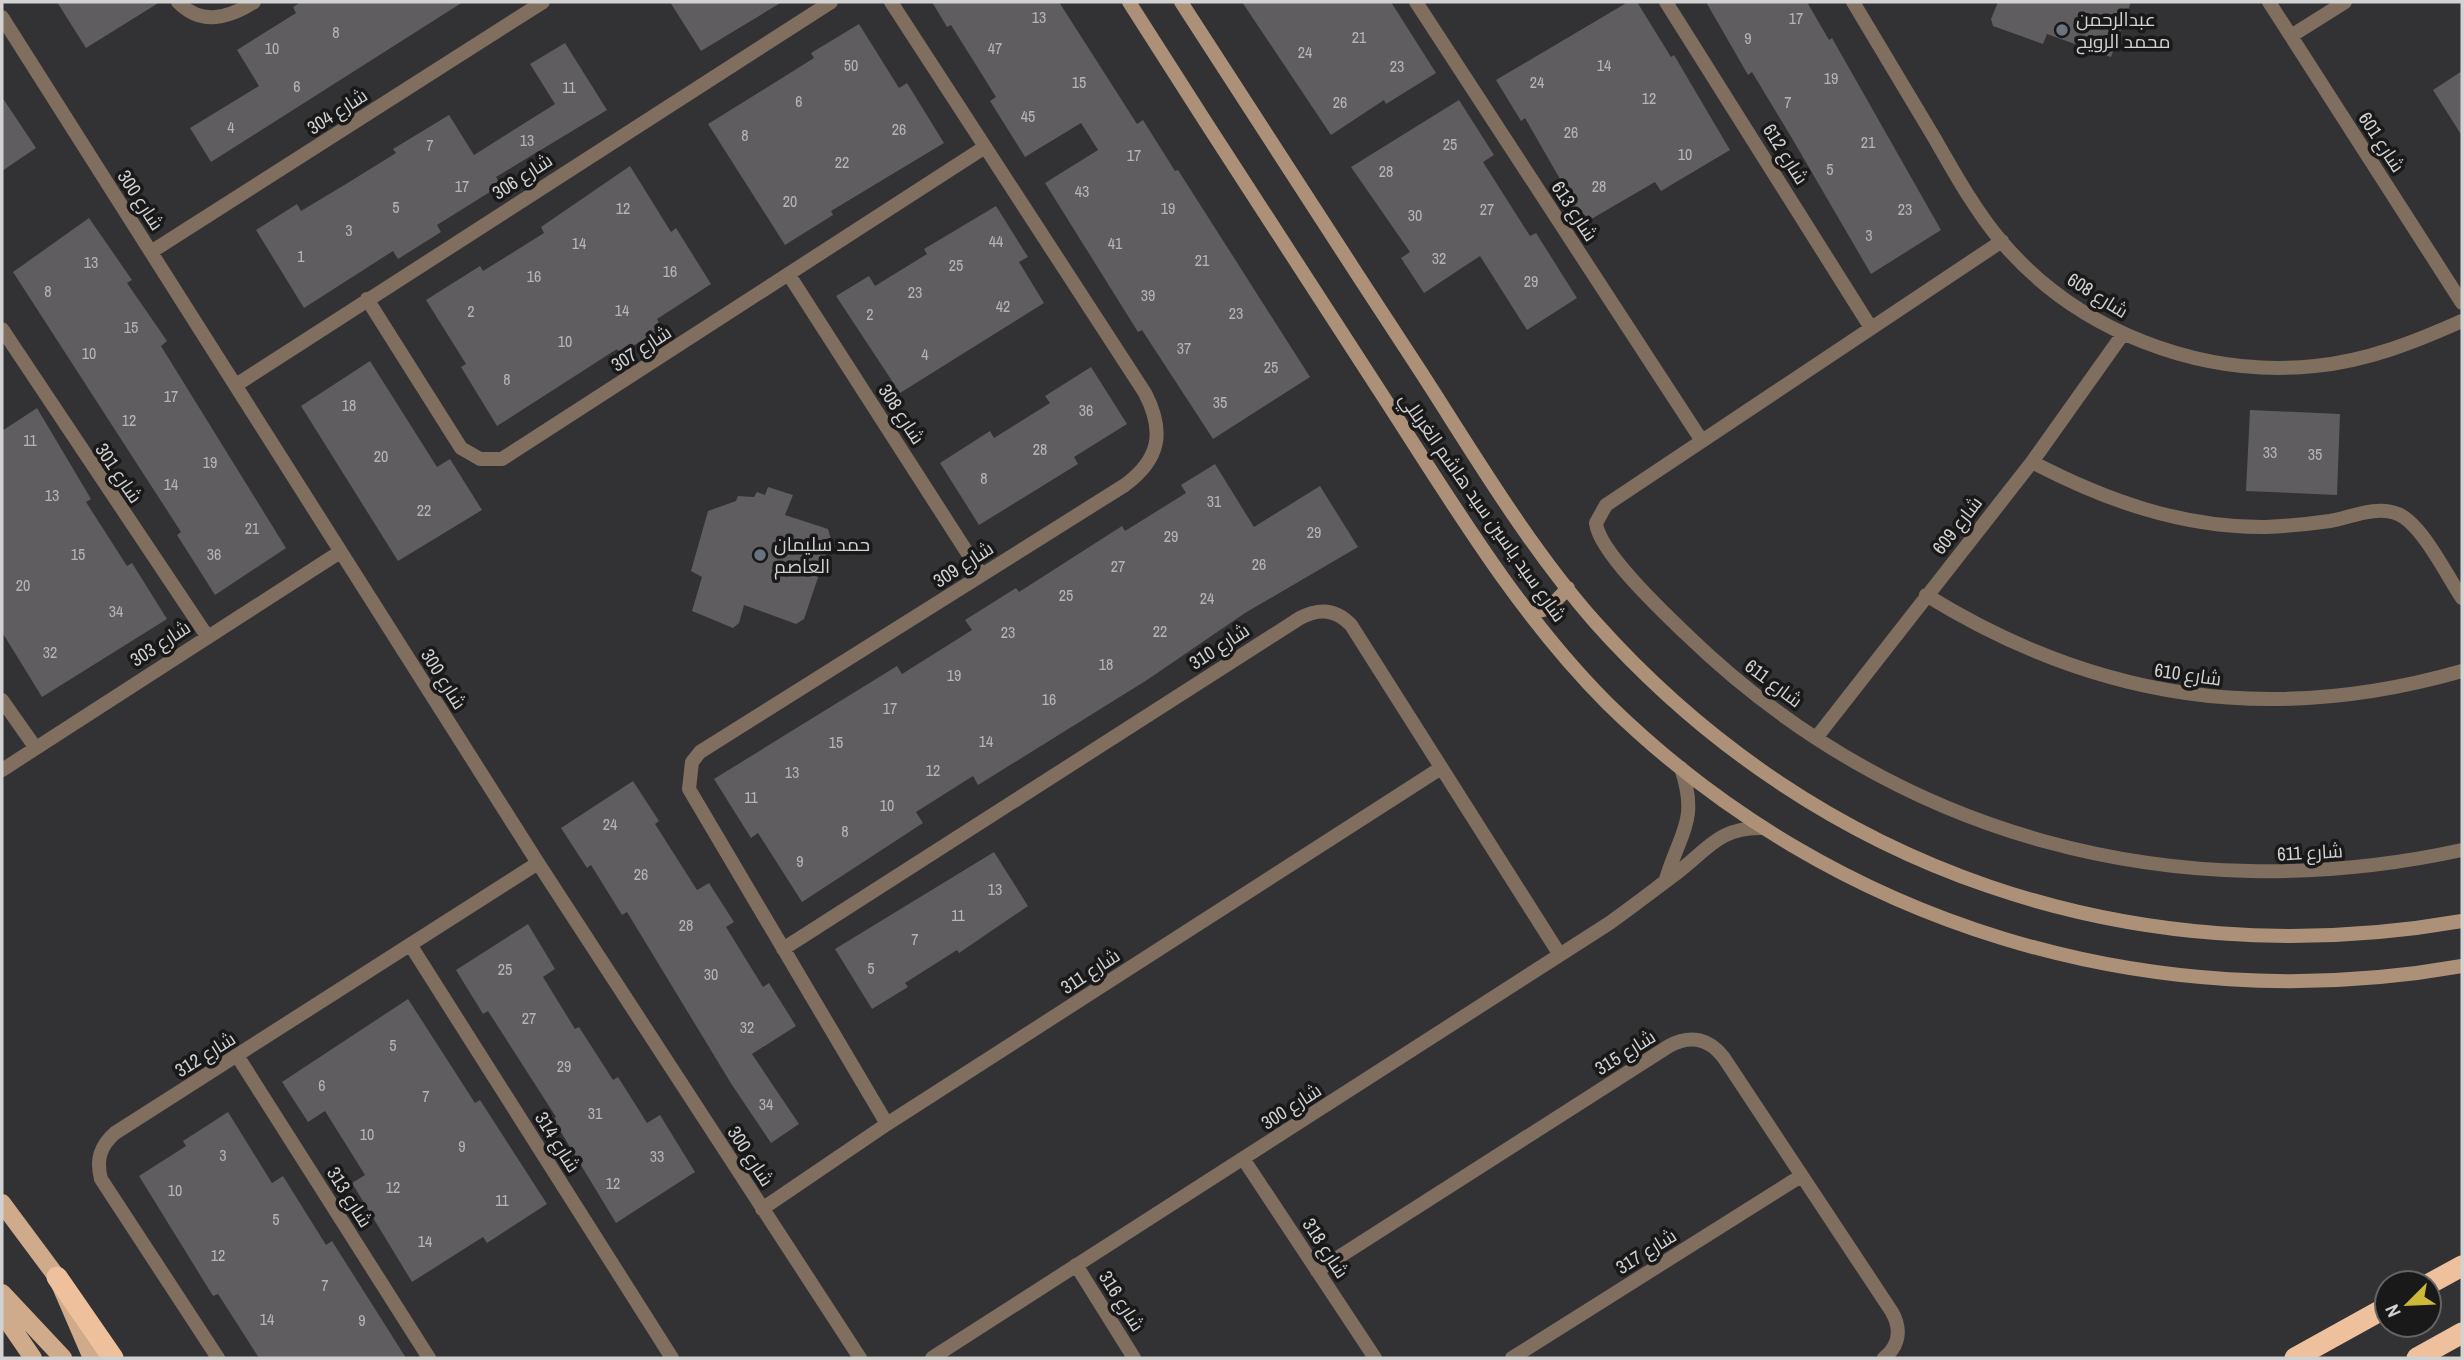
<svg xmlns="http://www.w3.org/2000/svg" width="2464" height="1360" viewBox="0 0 2464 1360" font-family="'Archivo Narrow',Cairo,sans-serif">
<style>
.building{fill:#5f5d5f}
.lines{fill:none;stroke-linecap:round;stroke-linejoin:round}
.street{stroke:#806e5f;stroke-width:14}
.secondary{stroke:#ad9078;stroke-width:14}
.primary{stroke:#cfaa8b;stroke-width:18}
.highway{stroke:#eec19c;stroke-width:21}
.worship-dot{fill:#6b7280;stroke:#1a191a;stroke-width:2.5}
.labels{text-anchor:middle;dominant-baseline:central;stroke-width:7;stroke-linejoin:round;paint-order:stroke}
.number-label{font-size:16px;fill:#b5b5b6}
.poi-label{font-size:19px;fill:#d2d2d3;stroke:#1a191a;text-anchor:start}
.street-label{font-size:19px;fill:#d2d2d3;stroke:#1a191a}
</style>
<rect width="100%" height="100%" fill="#323133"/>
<path class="building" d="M57 2H160L86 48Z
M301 2H463L211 162 190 128 259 86 237 50 296 13 293 7Z
M670 2H782L701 51Z
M932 2H1059L1137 124 1143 120 1175 171 1178 170 1310 377 1213 439 1142 330 1138 332 1045 183 1098 150 1081 123 1025 157 990 101 996 97 951 25 947 27Z
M1242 2H1391L1436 73 1386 104 1384 100 1331 135Z
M1628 2H1637L1671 57 1674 55 1730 150 1661 191 1655 182 1581 225 1555 182 1560 179 1525 118 1521 121 1496 80Z
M1706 2H1807L1829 40 1832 38 1941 230 1871 274 1793 140 1752 72 1748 75Z
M1998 2H2131L2111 57 2047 34 2043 44 1993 26 1991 19Z
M859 24 899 88 907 83 944 143 831 211 833 215 785 245 708 124 814 58 811 53Z
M565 43 607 110 496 177 501 185 437 225 441 232 398 259 393 251 304 308 256 230 297 204 301 211 346 184 396 153 393 149 449 115 474 155 555 104 530 64Z
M2462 71V136L2433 90Z
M2 97 36 148 2 171Z
M1459 100 1494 155 1483 162 1530 236 1536 233 1577 298 1527 330 1480 256 1424 293 1401 258 1410 252 1351 167Z
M630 166 671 232 676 228 711 284 657 319 662 328 620 354 617 349 497 426 461 367 466 364 426 300 480 266 483 271 544 233 541 227Z
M996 206 1028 257 1019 262 1044 303 900 393 836 296 869 276 875 286 927 254 924 249Z
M89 218 132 280 127 283 167 341 161 346 286 548 215 595 177 535 181 532 13 272Z
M370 361 437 467 450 459 482 510 398 561 301 406Z
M1091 367 1127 424 1074 457 1078 464 979 525 940 463 990 431 994 438 1050 403 1045 396Z
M37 408 91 499 86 502 127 566 132 563 167 619 42 697 2 632V431Z
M2250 410 2340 414 2337 495 2246 491Z
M1215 464 1254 527 1320 486 1358 547 1245 613 1147 680 978 785 973 776 916 812 923 823 802 902 758 833 751 838 714 779 897 666 902 674 972 630 965 620 1016 588 1019 592 1122 526 1125 531 1186 493 1181 485Z
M768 487 793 495 785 515 828 529 831 539 804 619 796 624 744 605 739 623 733 628 692 611 702 577 691 571 708 511 736 501 738 496 754 497 757 492 765 495Z
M633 781 659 821 655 824 697 890 709 883 734 922 726 927 763 987 769 983 796 1026 752 1054 799 1124 771 1143 732 1085 627 912 622 915 591 865 587 868 561 828Z
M994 852 1028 906 959 953 957 950 905 983 908 987 872 1009 835 949Z
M528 924 555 969 543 977 575 1029 579 1027 613 1080 618 1077 647 1123 660 1115 695 1172 616 1223 553 1119 556 1117 488 1011 483 1014 456 970Z
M408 999 475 1103 480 1100 547 1204 487 1243 483 1237 412 1282 352 1183 365 1175 325 1111 308 1122 282 1082Z
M228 1112 272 1183 283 1176 326 1245 332 1241 406 1358H259L218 1294 213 1296 139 1176 186 1146 183 1141Z"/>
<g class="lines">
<path class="street" d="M178 2C201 26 229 18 254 2
M1416 2 1702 441
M1666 2 1871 328
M1853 2C1880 47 1907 93 1935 139 1955 174 1975 210 2001 241 2077 331 2200 378 2315 366 2367 361 2415 342 2462 321
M2269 2 2462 303
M2 17 538 863 860 1358
M2291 36 2345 2
M2002 241 1606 505 1596 523C1599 552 1663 612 1685 633 1896 838 2177 912 2462 850
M151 252 543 2
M789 275 981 574
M367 299 461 448 480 459H502L985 147
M2 329 207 636
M236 385 831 2
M2032 462C2105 500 2182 528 2266 527 2287 526 2309 524 2330 521 2351 517 2377 505 2398 514 2422 524 2447 576 2462 598
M1926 595C2096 700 2270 726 2462 671
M2 700 35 747
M1816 738 2032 462 2123 334
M2 770 340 552
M1666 879C1680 832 1699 821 1681 768
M411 946 672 1358
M783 949 1300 618C1319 608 1336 609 1351 625L1560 955
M238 1057 429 1358
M887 1124 689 789 692 762 700 752 1125 485C1160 459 1165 432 1145 393L891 2
M1244 1160 1375 1358
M762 1209 887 1124 1441 768
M1076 1265 1134 1358
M1317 1271 1669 1046C1691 1034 1710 1039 1724 1058L1892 1312C1902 1330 1899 1346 1884 1358
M218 1358 101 1179C96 1160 100 1146 115 1133L538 863
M932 1358 1608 924C1632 907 1655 889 1678 872 1708 849 1720 827 1762 828
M1512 1358 1801 1176"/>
<path class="secondary" d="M1129 2C1212 133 1297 263 1381 393 1450 499 1517 613 1607 703 1833 925 2151 1021 2462 966
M1181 2C1260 124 1339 247 1419 369 1474 454 1528 546 1595 622 1817 871 2134 978 2462 921
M1529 613 1548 609 1568 588"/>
<path class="primary" d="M2 1203 57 1277 92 1358
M2 1293 63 1358
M2 1313 33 1358"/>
<path class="highway" d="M57 1277 113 1358
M2429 1284 2462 1266
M2295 1358 2387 1307
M2417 1358 2462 1333"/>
</g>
<g class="worship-dot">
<circle cx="2062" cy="30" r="7"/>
<circle cx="760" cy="555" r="7"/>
</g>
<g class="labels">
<g class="number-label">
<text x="1039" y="17">13</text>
<text x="1796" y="18">17</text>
<text x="336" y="32">8</text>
<text x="1359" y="37">21</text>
<text x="1748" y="38">9</text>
<text x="272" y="48">10</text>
<text x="995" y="48">47</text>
<text x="1305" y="52">24</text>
<text x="851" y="65">50</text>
<text x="1604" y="65">14</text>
<text x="1397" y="66">23</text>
<text x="1831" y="78">19</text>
<text x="1079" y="82">15</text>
<text x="1537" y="82">24</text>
<text x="297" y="86">6</text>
<text x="569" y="87">11</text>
<text x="1649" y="98">12</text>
<text x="799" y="101">6</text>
<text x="1340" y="102">26</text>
<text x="1788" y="102">7</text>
<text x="1028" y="116">45</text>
<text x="231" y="127">4</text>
<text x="899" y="129">26</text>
<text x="1571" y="132">26</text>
<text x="745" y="135">8</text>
<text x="527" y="140">13</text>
<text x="1868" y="142">21</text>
<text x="1450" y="144">25</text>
<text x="430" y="145">7</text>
<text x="1685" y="154">10</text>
<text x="1134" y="155">17</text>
<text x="842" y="162">22</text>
<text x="1830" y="169">5</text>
<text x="1386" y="171">28</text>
<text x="462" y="186">17</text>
<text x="1599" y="186">28</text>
<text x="1082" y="191">43</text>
<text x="790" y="201">20</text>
<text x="396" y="207">5</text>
<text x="623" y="208">12</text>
<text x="1168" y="208">19</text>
<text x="1487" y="209">27</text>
<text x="1905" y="209">23</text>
<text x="1415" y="215">30</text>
<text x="349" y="230">3</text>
<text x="1869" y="235">3</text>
<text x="996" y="241">44</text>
<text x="579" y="243">14</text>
<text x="1115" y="243">41</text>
<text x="301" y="256">1</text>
<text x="1439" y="258">32</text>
<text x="1202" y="260">21</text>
<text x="91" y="262">13</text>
<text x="956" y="265">25</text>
<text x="670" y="271">16</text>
<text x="534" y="276">16</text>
<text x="1531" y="281">29</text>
<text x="48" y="291">8</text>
<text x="915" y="292">23</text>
<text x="1148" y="295">39</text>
<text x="1003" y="306">42</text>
<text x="622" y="310">14</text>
<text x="471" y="311">2</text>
<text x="1236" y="313">23</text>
<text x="870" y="314">2</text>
<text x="131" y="327">15</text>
<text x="565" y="341">10</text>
<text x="1184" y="348">37</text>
<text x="89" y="353">10</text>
<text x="925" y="354">4</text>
<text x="1271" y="367">25</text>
<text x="507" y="379">8</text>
<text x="171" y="396">17</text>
<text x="1220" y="402">35</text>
<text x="349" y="405">18</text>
<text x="1086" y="410">36</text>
<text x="129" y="420">12</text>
<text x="30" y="440">11</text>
<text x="1040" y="449">28</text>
<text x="2270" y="452">33</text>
<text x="2315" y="454">35</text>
<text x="381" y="456">20</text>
<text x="210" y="462">19</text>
<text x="984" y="478">8</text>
<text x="171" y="484">14</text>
<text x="52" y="495">13</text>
<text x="1214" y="501">31</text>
<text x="424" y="510">22</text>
<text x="252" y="528">21</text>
<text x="1314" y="532">29</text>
<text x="1171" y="536">29</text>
<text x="78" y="554">15</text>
<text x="214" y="554">36</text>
<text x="1259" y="564">26</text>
<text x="1118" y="566">27</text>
<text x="23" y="585">20</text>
<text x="1066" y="595">25</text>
<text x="1207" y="598">24</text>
<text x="116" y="611">34</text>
<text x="1160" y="631">22</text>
<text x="1008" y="632">23</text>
<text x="50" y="652">32</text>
<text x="1106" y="664">18</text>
<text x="954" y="675">19</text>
<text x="1049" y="699">16</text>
<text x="890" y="708">17</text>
<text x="986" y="741">14</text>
<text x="836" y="742">15</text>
<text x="933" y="770">12</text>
<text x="792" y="772">13</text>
<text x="751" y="797">11</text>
<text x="887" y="805">10</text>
<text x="610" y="824">24</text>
<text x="845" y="831">8</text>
<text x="800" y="861">9</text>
<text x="641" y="874">26</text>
<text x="995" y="889">13</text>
<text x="958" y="915">11</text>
<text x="686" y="925">28</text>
<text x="915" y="939">7</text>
<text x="871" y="968">5</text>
<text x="505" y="969">25</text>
<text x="711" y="974">30</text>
<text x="529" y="1018">27</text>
<text x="747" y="1027">32</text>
<text x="393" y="1045">5</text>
<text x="564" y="1066">29</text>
<text x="322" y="1085">6</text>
<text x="426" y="1096">7</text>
<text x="766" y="1104">34</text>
<text x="595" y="1113">31</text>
<text x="367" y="1134">10</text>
<text x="462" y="1146">9</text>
<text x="223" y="1155">3</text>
<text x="657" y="1156">33</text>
<text x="613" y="1183">12</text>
<text x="393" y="1187">12</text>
<text x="175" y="1190">10</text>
<text x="502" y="1200">11</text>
<text x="276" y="1219">5</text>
<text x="425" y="1241">14</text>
<text x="218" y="1255">12</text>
<text x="325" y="1285">7</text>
<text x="267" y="1319">14</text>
<text x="362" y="1320">9</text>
</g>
<g class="poi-label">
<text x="2076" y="19">عبدالرحمن<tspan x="2076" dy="22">محمد الرويح</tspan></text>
<text x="774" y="544">حمد سليمان<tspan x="774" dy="22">العاصم</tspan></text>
</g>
<g class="street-label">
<text transform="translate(337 111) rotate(-33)">شارع 304</text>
<text transform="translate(2382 142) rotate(57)">شارع 601</text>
<text transform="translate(1786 154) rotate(58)">شارع 612</text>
<text transform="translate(522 176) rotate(-33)">شارع 306</text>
<text transform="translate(141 200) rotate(57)">شارع 300</text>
<text transform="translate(1575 211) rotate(57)">شارع 613</text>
<text transform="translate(2098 295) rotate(32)">شارع 608</text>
<text transform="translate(641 348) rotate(-33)">شارع 307</text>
<text transform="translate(902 414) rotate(57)">شارع 308</text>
<text transform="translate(119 473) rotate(56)">شارع 301</text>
<text transform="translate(1483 507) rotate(55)">شارع سيد ياسين سيد هاشم الغربللي</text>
<text transform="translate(1957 525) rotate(-52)">شارع 609</text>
<text transform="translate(963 564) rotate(-33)">شارع 309</text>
<text transform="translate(160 643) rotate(-33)">شارع 303</text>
<text transform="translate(1219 646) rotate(-33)">شارع 310</text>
<text transform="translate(2188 674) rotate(8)">شارع 610</text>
<text transform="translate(444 679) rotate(58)">شارع 300</text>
<text transform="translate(1774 683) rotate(37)">شارع 611</text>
<text transform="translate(2310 852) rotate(-3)">شارع 611</text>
<text transform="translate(1090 971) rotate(-33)">شارع 311</text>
<text transform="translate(1625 1052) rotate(-32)">شارع 315</text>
<text transform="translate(205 1054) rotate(-32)">شارع 312</text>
<text transform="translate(1291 1106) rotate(-33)">شارع 300</text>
<text transform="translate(558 1142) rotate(58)">شارع 314</text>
<text transform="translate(751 1156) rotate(57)">شارع 300</text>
<text transform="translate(350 1197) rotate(58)">شارع 313</text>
<text transform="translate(1326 1248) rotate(57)">شارع 318</text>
<text transform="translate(1646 1251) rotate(-32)">شارع 317</text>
<text transform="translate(1122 1301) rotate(58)">شارع 316</text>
</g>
</g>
<rect width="2464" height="1360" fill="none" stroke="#d2d2d3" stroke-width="7"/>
<g transform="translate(2408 1304) rotate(246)"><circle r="33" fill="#1a191a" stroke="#646364" stroke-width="2"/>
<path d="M0-5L12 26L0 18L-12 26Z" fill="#ccb938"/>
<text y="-10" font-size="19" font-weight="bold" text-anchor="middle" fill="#d2d2d3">N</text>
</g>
</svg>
